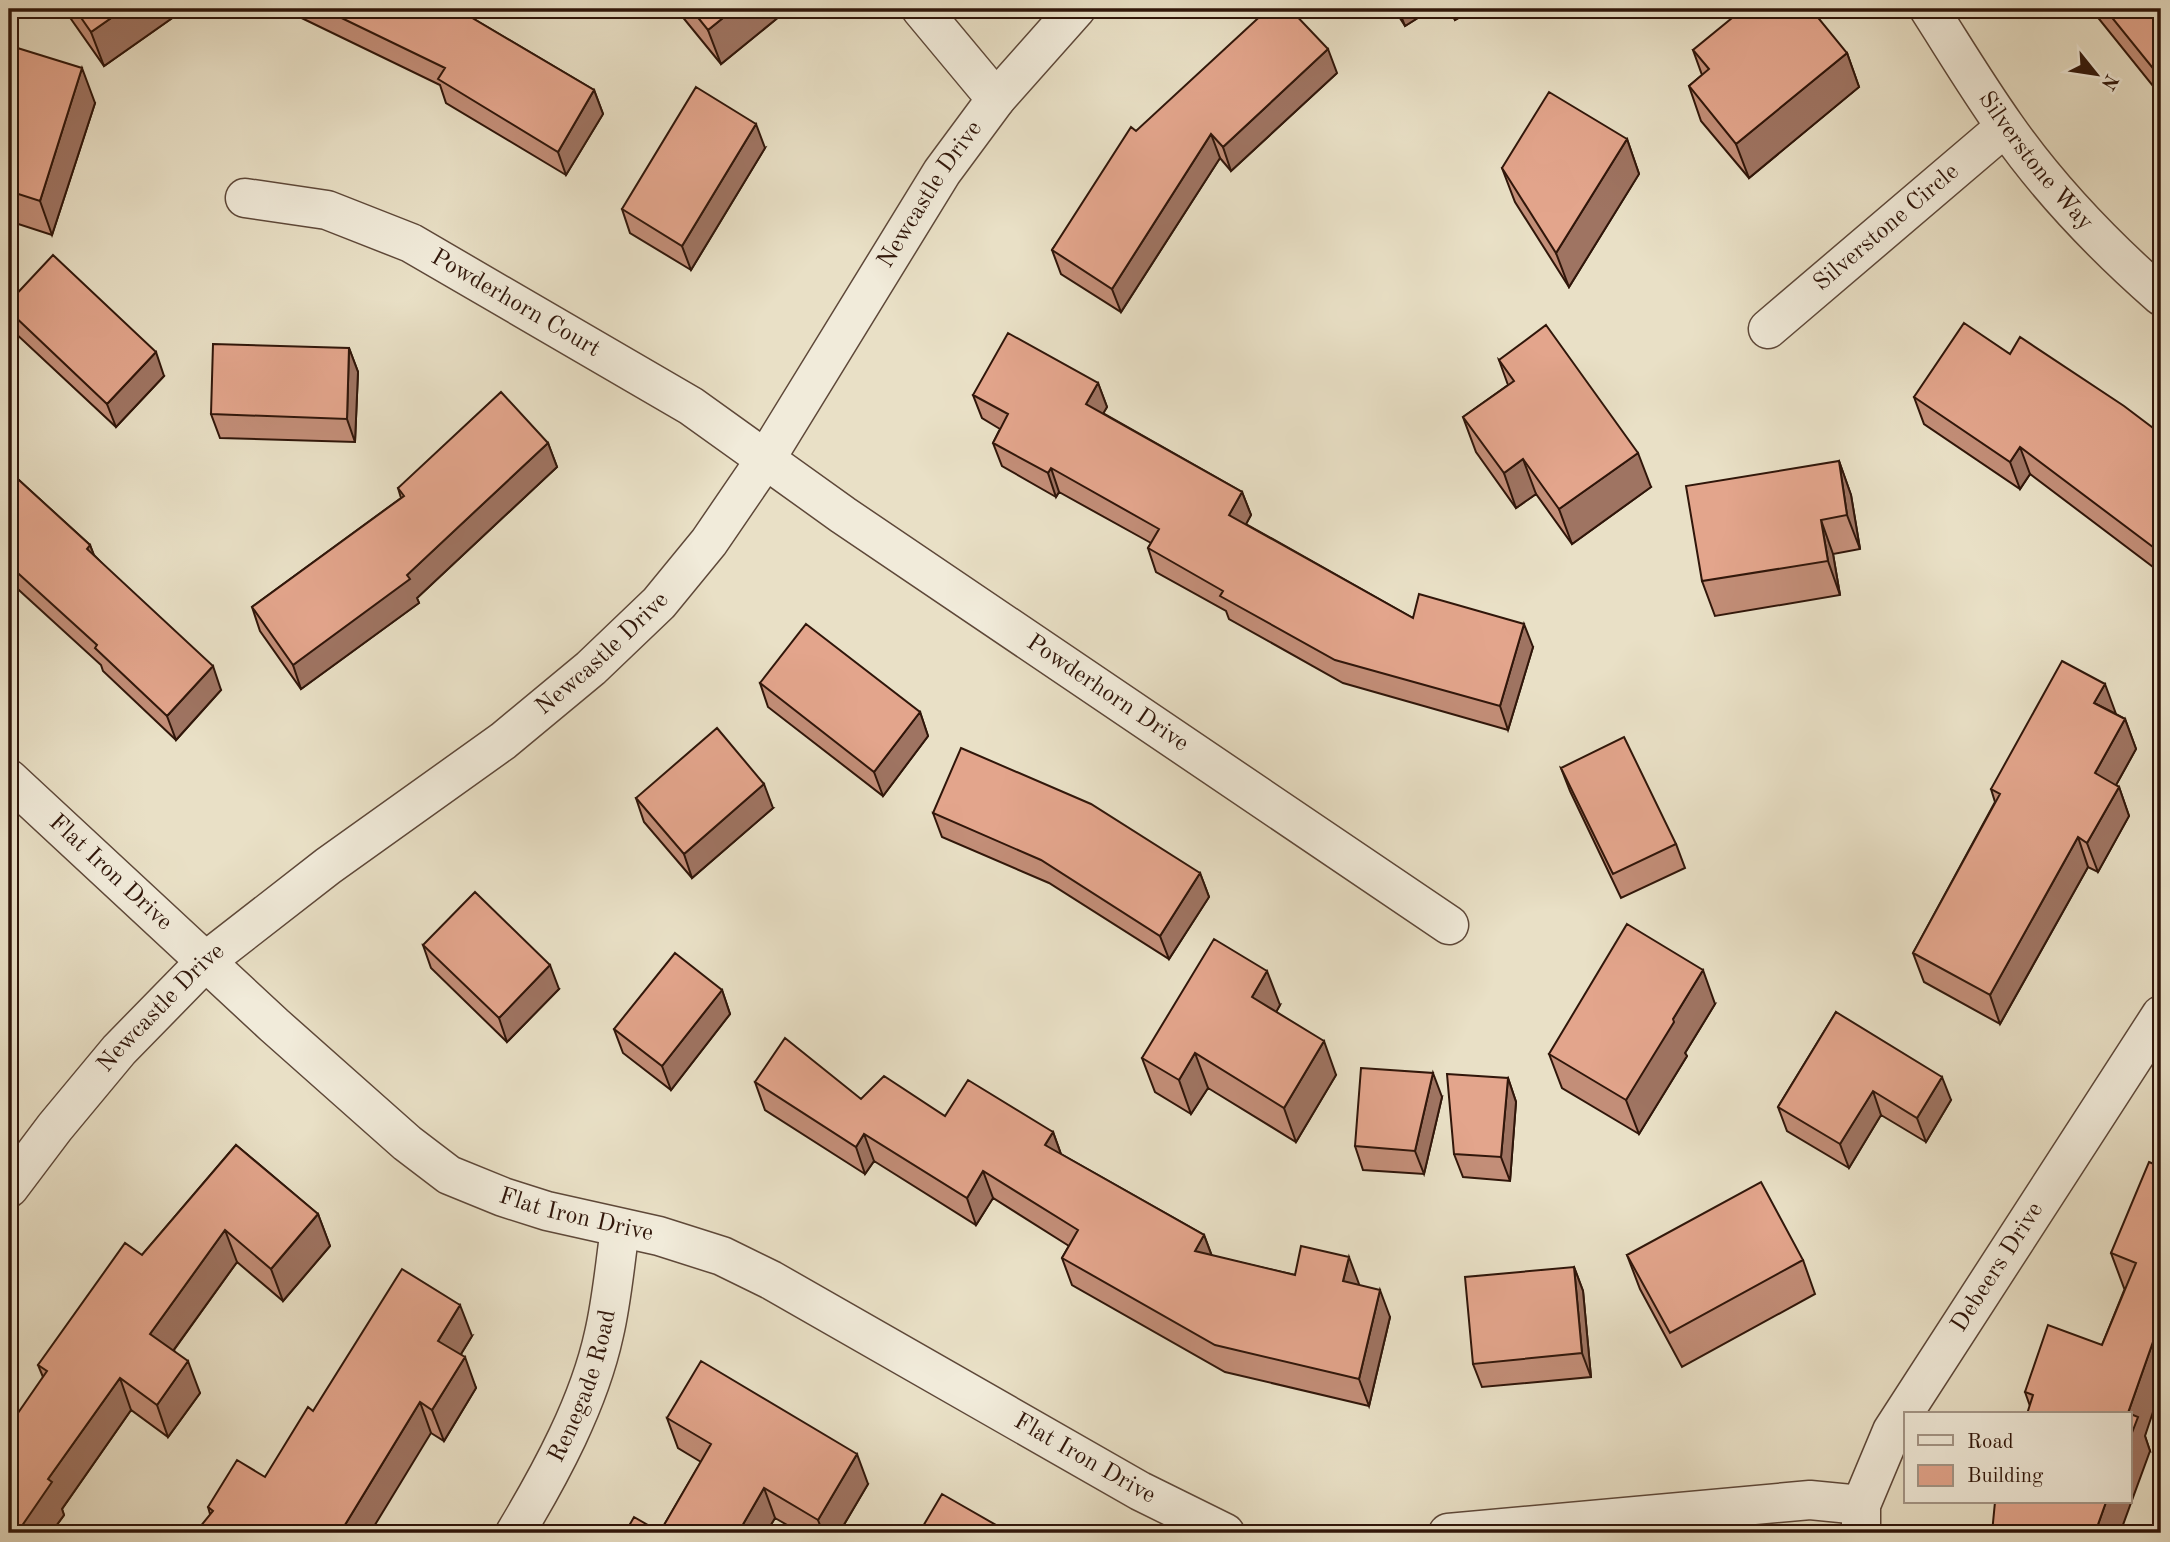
<svg xmlns="http://www.w3.org/2000/svg" width="2170" height="1542" viewBox="0 0 2170 1542" font-family="'Old Standard TT',serif">
<style>
.lines{fill:none;stroke-linecap:round;stroke-linejoin:round}
.minor-casing{stroke:#5e4839;stroke-width:41}
.tertiary-casing{stroke:#5e4839;stroke-width:41}
.minor{stroke:#f1ebda;stroke-width:38}
.tertiary{stroke:#f1ebda;stroke-width:38}
.wall{fill:#c38e78;stroke:#30160a;stroke-width:2}
.shaded-wall{fill:#9f7462;stroke:#30160a;stroke-width:2}
.building{fill:#e3a58c;stroke:#30160a;stroke-width:2}
.labels{text-anchor:middle;dominant-baseline:central;stroke-width:7;stroke-linejoin:round;paint-order:stroke}
.street-label{font-size:24px;fill:#30160a;stroke:#f1ebda}
</style>
<rect width="100%" height="100%" fill="#e9e0c6"/>
<filter id="stains"><feTurbulence type="fractalNoise" baseFrequency=".00286" numOctaves="4"/><feColorMatrix values="0 0 0 0 .2 0 0 0 0 .09 0 0 0 0 .02 0 0 0 .5 -.17"/></filter>
<radialGradient id="worn" r=".72"><stop offset=".6" stop-color="#630" stop-opacity="0"/><stop offset="1" stop-color="#630" stop-opacity=".3"/></radialGradient>
<g class="lines">
<defs>
<g id="minor">
<path d="M921 9 996 99"/>
<path id="s1" d="M1929 9C1954 48 1978 88 2005 126 2049 189 2104 246 2161 296"/>
<path id="s2" d="M245 198 327 210 411 243 691 406 843 515 1449 925"/>
<path id="s3" d="M1768 329 2005 127"/>
<path id="s4" d="M9 779 274 1025 407 1143 449 1175 503 1197 547 1211 659 1236 722 1256 771 1280 1140 1491 1225 1533"/>
<path id="s5" d="M515 1533C551 1473 589 1403 604 1334 612 1300 615 1263 620 1229"/>
<path d="M1448 1533 1810 1500 1861 1505"/>
<path id="s6" d="M1861 1533V1505L1892 1431 2161 1015"/>
</g>
<g id="tertiary">
<path id="s7" d="M9 1188 55 1127 119 1050 206 961 328 866 503 741 591 668 659 603 709 542 765 460 942 172 996 99 1076 9"/>
</g>
</defs>
<use href="#minor" class="minor-casing"/>
<use href="#tertiary" class="tertiary-casing"/>
<use href="#minor" class="minor"/>
<use href="#tertiary" class="tertiary"/>
</g>
<path class="wall" d="M64 9H185L104 66Z
M283 9H457L594 90 603 114 566 175 446 103 440 85Z
M676 9H778L780 16 721 64Z
M1394 9H1432L1405 26Z
M1448 9H1474L1455 20Z
M2091 9H2161V96Z
M1693 50 1847 53 1859 87 1749 178 1701 121 1689 86 1702 75Z
M9 54 95 103 52 235 9 221Z
M1337 73 1231 171 1220 158 1121 312 1061 274 1052 250 1136 131Z
M1627 139 1639 174 1569 287 1515 202 1502 168Z
M765 148 691 270 630 233 622 209Z
M9 302 164 376 116 427 13 331 9 319Z
M349 348 358 372 355 442 220 438 211 414Z
M2010 354 2161 434V573L2030 474 2020 489 1924 424 1914 397Z
M1499 360 1651 487 1572 544 1536 494 1516 508 1476 452 1463 417 1508 385Z
M1098 383 1107 407 1103 413 1242 492 1251 515 1246 524 1413 618 1533 647 1508 730 1343 683 1229 619 1226 611 1156 572 1148 548 1151 543 1059 492 1056 497 1002 466 993 443 1000 429 982 418 973 395Z
M548 443 557 467 417 598 419 603 301 689 260 631 252 607 401 498 398 488Z
M1839 461 1851 495 1860 549 1833 554 1840 595 1715 616 1702 581Z
M9 471 90 545 94 555 221 690 176 740 103 671 101 665 9 581Z
M760 683 920 712 928 736 883 796 768 707Z
M2116 714 2125 719 2136 749 2116 785 2119 787 2129 816 2098 872 2088 867 2000 1024 1924 982 1913 953 1995 802 1991 789Z
M1561 768 1676 844 1685 868 1621 898 1570 791Z
M636 798 773 808 692 878 644 822Z
M933 813 1200 873 1209 897 1169 959 1049 883 942 837Z
M423 945 559 989 507 1042 431 968Z
M722 990 730 1014 671 1090 623 1053 614 1029Z
M1715 1004 1685 1053 1687 1056 1639 1134 1562 1088 1549 1054Z
M1280 1005 1276 1012 1336 1075 1296 1142 1208 1088 1191 1114 1155 1092 1142 1058Z
M1836 1012 1951 1100 1926 1142 1881 1115 1849 1168 1787 1131 1778 1107Z
M1508 1078 1516 1102 1510 1181 1463 1177 1454 1154Z
M755 1082 861 1099 945 1116 1053 1132 1061 1154 1204 1235 1212 1256 1295 1275 1359 1285 1390 1317 1369 1406 1225 1372 1072 1285 1062 1258 1069 1246 993 1198 976 1225 874 1161 865 1174 765 1110Z
M1442 1097 1424 1174 1363 1170 1355 1146Z
M236 1145 318 1214 330 1246 283 1301 237 1262 174 1350 200 1393 168 1437 131 1410 62 1509 64 1515 51 1533 43 1377 38 1365 142 1255Z
M2161 1167 2145 1436 2150 1451 2030 1406 2025 1392 2102 1345 2125 1288H2124L2111 1253Z
M1627 1255 1803 1260 1815 1294 1682 1367 1640 1289Z
M1574 1267 1583 1291 1591 1377 1482 1387 1473 1364Z
M472 1336 461 1354 476 1388 444 1441 431 1433 210 1514 208 1507 265 1477 313 1411Z
M667 1418 868 1484 839 1533H801L775 1518 766 1533H625L660 1532 701 1462 678 1448Z"/>
<path class="shaded-wall" d="M124 9H185L104 66 91 32Z
M734 9H778L780 16 721 64 708 30Z
M1398 9H1432L1405 26Z
M1451 9H1474L1455 20Z
M1328 49 1337 73 1231 171 1223 147Z
M1847 53 1859 87 1749 178 1736 144Z
M82 68 95 103 52 235 40 201Z
M594 90 603 114 566 175 558 152Z
M756 124 765 148 691 270 682 246Z
M1211 134 1220 158 1121 312 1112 289Z
M1627 139 1639 174 1569 287 1556 253Z
M349 348 358 372 355 442 347 419Z
M156 352 164 376 116 427 107 404Z
M1098 383 1107 407 1095 428 1086 404Z
M548 443 557 467 417 598 419 603 301 689 293 665 407 575Z
M2020 447 2030 474 2020 489 2010 462Z
M1638 453 1651 487 1572 544 1559 509Z
M1523 459 1536 494 1516 508 1504 473Z
M1839 461 1851 495 1860 549 1847 515Z
M1051 468 1059 492 1056 497 1048 473Z
M1242 492 1251 515 1238 539 1229 515Z
M1821 520 1833 554 1840 595 1828 561Z
M90 545 99 569 87 549Z
M1524 624 1533 647 1508 730 1500 706Z
M213 666 221 690 176 740 167 716Z
M2105 684 2116 714 2094 703Z
M920 712 928 736 883 796 874 772Z
M2125 719 2136 749 2106 803 2095 773Z
M764 784 773 808 692 878 684 854Z
M2119 787 2129 816 2098 872 2087 843Z
M2078 837 2088 867 2000 1024 1990 995Z
M1200 873 1209 897 1169 959 1160 936Z
M550 965 559 989 507 1042 499 1018Z
M1703 970 1715 1004 1685 1053 1687 1056 1639 1134 1626 1100 1673 1019Z
M1267 971 1280 1005 1265 1032 1252 997Z
M722 990 730 1014 671 1090 662 1066Z
M1324 1041 1336 1075 1296 1142 1284 1108Z
M1195 1053 1208 1088 1191 1114 1179 1080Z
M1433 1073 1442 1097 1424 1174 1415 1151Z
M1942 1077 1951 1100 1926 1142 1917 1118Z
M1508 1078 1516 1102 1510 1181 1501 1157Z
M1873 1091 1881 1115 1849 1168 1840 1144Z
M1053 1132 1063 1160 1045 1145Z
M864 1134 874 1161 865 1174 856 1147Z
M983 1171 993 1198 976 1225 967 1198Z
M318 1214 330 1246 283 1301 271 1269Z
M225 1230 237 1262 162 1366 150 1334Z
M1204 1235 1214 1262 1195 1251Z
M1349 1257 1359 1284 1353 1308 1343 1281Z
M1574 1267 1583 1291 1591 1377 1582 1353Z
M1380 1290 1390 1317 1369 1406 1359 1379Z
M460 1305 472 1336 450 1372 438 1341Z
M2161 1319V1388L2145 1436 2150 1451 2120 1533H2095L2106 1502H2130V1438L2128 1413Z
M465 1357 476 1388 444 1441 432 1410Z
M188 1361 200 1393 168 1437 157 1405Z
M120 1378 131 1410 62 1509 64 1515 51 1533H17L48 1479Z
M420 1402 431 1433 370 1533H340Z
M857 1454 868 1484 839 1533H823L818 1520Z
M764 1488 775 1518 766 1533H738Z"/>
<path class="building" d="M75 9H124L91 32Z
M323 9H457L594 90 558 152 438 79 445 68Z
M691 9H734L708 30Z
M1268 9H1290L1328 49 1223 147 1211 134 1112 289 1052 250 1131 127 1136 131Z
M1743 9H1811L1847 53 1736 144 1689 86 1709 69 1693 50Z
M2105 9H2161V76L2160 77Z
M11 46 82 68 40 201 9 191V54Z
M696 87 756 124 682 246 622 209Z
M1549 92 1627 139 1556 253 1502 168Z
M53 255 156 352 107 404 9 311V302Z
M1964 323 2010 354 2020 337 2124 406 2161 434V553L2020 447 2010 462 1914 397Z
M1546 325 1638 453 1559 509 1523 459 1504 473 1463 417 1514 381 1499 360Z
M1008 333 1098 383 1086 404 1242 492 1229 515 1413 618 1419 594 1524 624 1500 706 1335 660 1220 596 1223 591 1148 548 1159 529 1051 468 1048 473 993 443 1008 414 973 395Z
M213 344 349 348 347 419 211 414Z
M501 392 548 443 407 575 410 579 293 665 252 607 404 496 398 488Z
M1839 461 1847 515 1821 520 1828 561 1702 581 1686 486Z
M9 471 90 545 87 549 213 666 167 716 95 648 97 645 9 565Z
M806 624 920 712 874 772 760 683Z
M2062 661 2105 684 2094 703 2125 719 2095 773 2119 787 2087 843 2078 837 1990 995 1913 953 2000 794 1991 789Z
M717 728 764 784 684 854 636 798Z
M1624 737 1676 844 1613 874 1561 768Z
M961 748 1091 804 1200 873 1160 936 1041 860 933 813Z
M475 892 550 965 499 1018 423 945Z
M1627 924 1703 970 1673 1019 1674 1022 1626 1100 1549 1054Z
M1214 939 1267 971 1252 997 1324 1041 1284 1108 1195 1053 1179 1080 1142 1058Z
M675 953 722 990 662 1066 614 1029Z
M1836 1012 1942 1077 1917 1118 1873 1091 1840 1144 1778 1107Z
M785 1038 861 1099 884 1076 945 1116 968 1080 1053 1132 1045 1145 1204 1235 1195 1251 1295 1275 1301 1246 1349 1257 1343 1281 1380 1290 1359 1379 1215 1345 1062 1258 1078 1230 983 1171 967 1198 864 1134 856 1147 755 1082Z
M1361 1068 1433 1073 1415 1151 1355 1146Z
M1447 1074 1508 1078 1501 1157 1454 1154Z
M236 1145 318 1214 271 1269 225 1230 150 1334 188 1361 157 1405 120 1378 48 1479 52 1482 17 1533H9V1426L47 1371 38 1365 125 1243 142 1255Z
M2149 1162 2161 1167V1319L2128 1413 2138 1417 2130 1438V1414H2027L2033 1395 2025 1392 2048 1325 2102 1345 2136 1263 2111 1253Z
M1761 1182 1803 1260 1670 1333 1627 1255Z
M1574 1267 1582 1353 1473 1364 1465 1277Z
M402 1269 460 1305 438 1341 465 1357 432 1410 420 1402 340 1533H195L213 1511 208 1507 237 1460 265 1477 308 1407 313 1411Z
M701 1361 857 1454 818 1520 764 1488 738 1533H625L634 1517 660 1532 711 1444 667 1418Z
M942 1494 1010 1533H919Z
M1995 1502H2106L2095 1533H1992Z"/>
<g class="labels">
<g class="street-label">
<text stroke="none"><textPath href="#s1" startOffset="186">Silverstone Way</textPath></text>
<text stroke="none"><textPath href="#s7" startOffset="1370">Newcastle Drive</textPath></text>
<text stroke="none"><textPath href="#s3" startOffset="156">Silverstone Circle</textPath></text>
<text stroke="none"><textPath href="#s2" startOffset="294">Powderhorn Court</textPath></text>
<text stroke="none"><textPath href="#s7" startOffset="803">Newcastle Drive</textPath></text>
<text stroke="none"><textPath href="#s2" startOffset="1003">Powderhorn Drive</textPath></text>
<text stroke="none"><textPath href="#s4" startOffset="138">Flat Iron Drive</textPath></text>
<text stroke="none"><textPath href="#s7" startOffset="236">Newcastle Drive</textPath></text>
<text stroke="none"><textPath href="#s4" startOffset="726">Flat Iron Drive</textPath></text>
<text stroke="none"><textPath href="#s6" startOffset="303">Debeers Drive</textPath></text>
<text stroke="none"><textPath href="#s5" startOffset="163">Renegade Road</textPath></text>
<text stroke="none"><textPath href="#s4" startOffset="1293">Flat Iron Drive</textPath></text>
</g>
</g>
<rect width="2170" height="1542" fill="none" stroke="#e9e0c6" stroke-width="35"/>
<rect x="10" y="10" width="2149" height="1521" fill="none" stroke="#30160a" stroke-width="3.5"/>
<rect x="18" y="18" width="2135" height="1507" fill="none" stroke="#30160a" stroke-width="2"/>
<rect x="1904" y="1412" width="228" height="91" fill="#f1ebda" stroke="#a49687" stroke-width="2"/>
<rect x="1918" y="1435" width="35" height="10" fill="#f1ebda" stroke="#a49687" stroke-width="2"/>
<text x="1967" y="1448" font-size="21" fill="#30160a">Road</text>
<rect x="1918" y="1465" width="35" height="21" fill="#e3a58c" stroke="#a49687" stroke-width="2"/>
<text x="1967" y="1482" font-size="21" fill="#30160a">Building</text>
<g transform="translate(2096 74) rotate(120)" stroke="#f1ebda" stroke-width="5" paint-order="stroke">
<path d="M0-5L12 26L0 18L-12 26Z" fill="#30160a"/>
<text y="-10" font-size="19" font-weight="bold" text-anchor="middle" fill="#30160a">N</text>
</g>
<rect width="100%" height="100%" filter="url(#stains)"/>
<rect width="100%" height="100%" fill="url(#worn)"/>
</svg>
